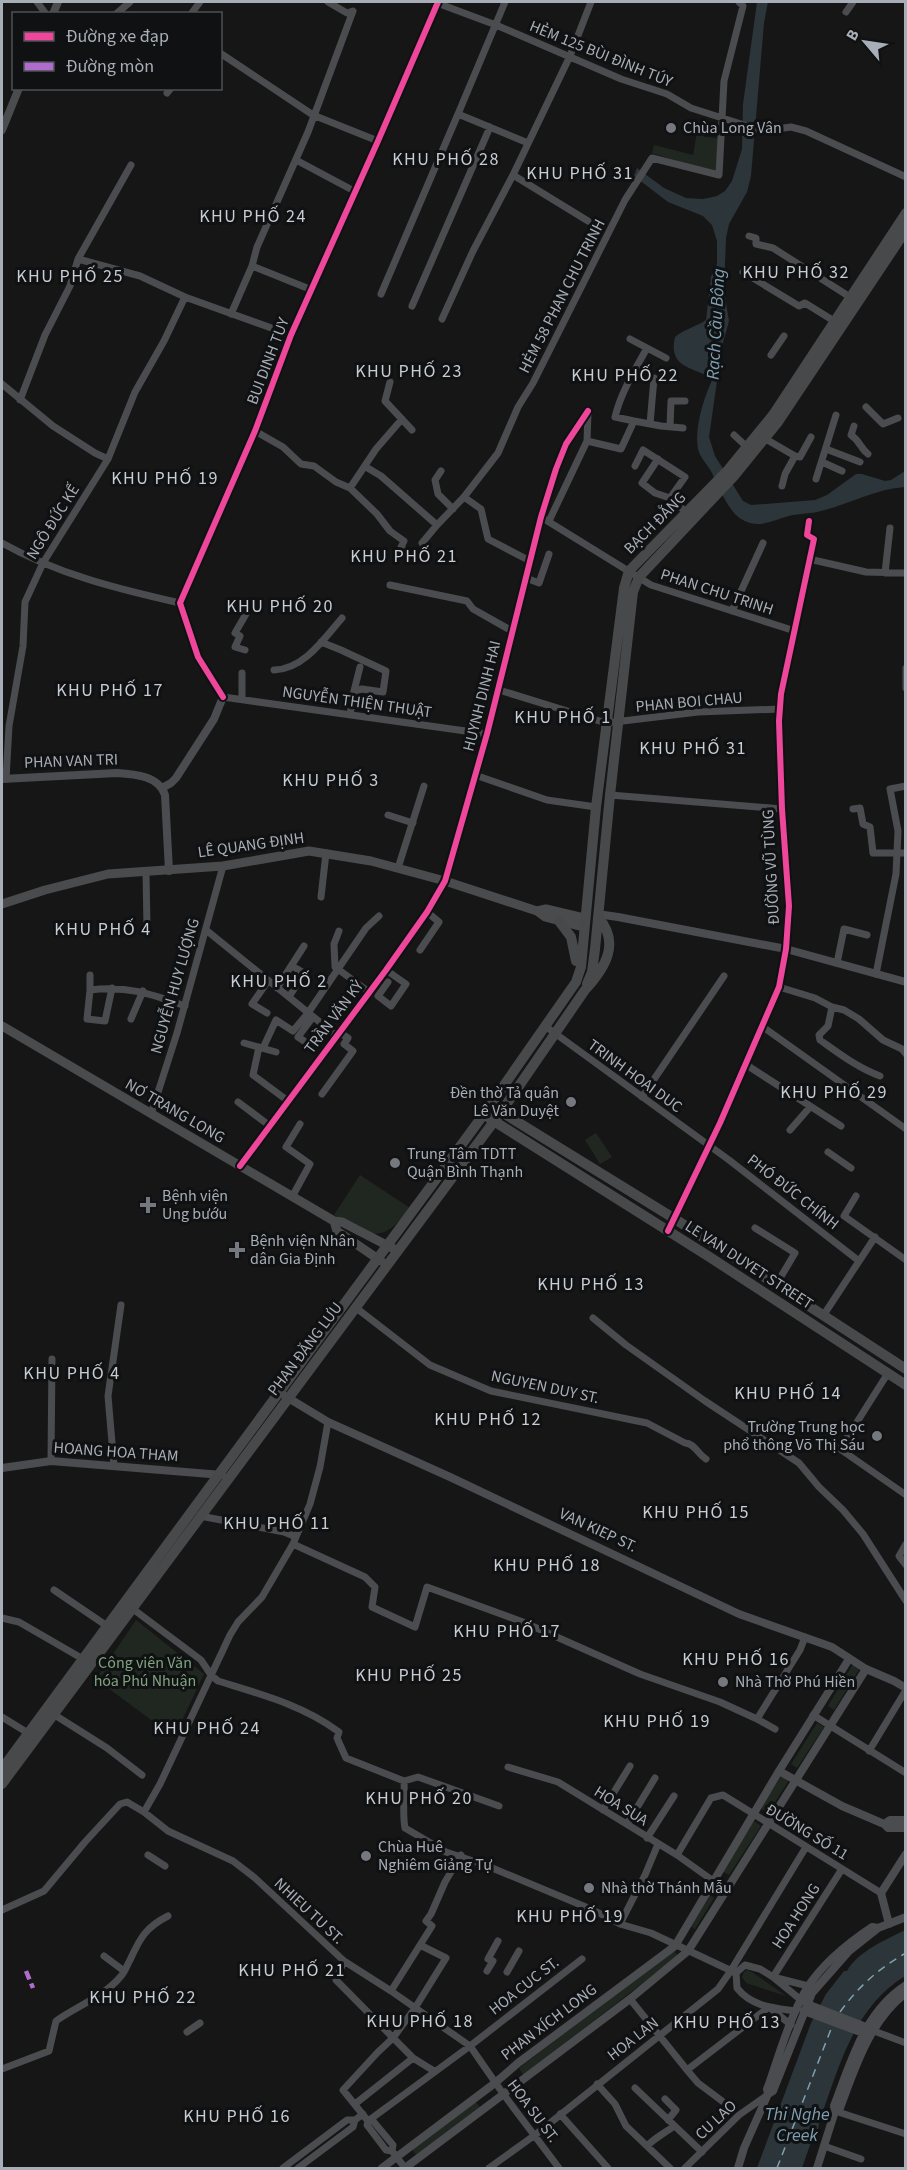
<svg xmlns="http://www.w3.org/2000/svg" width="907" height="2170" viewBox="0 0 907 2170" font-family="'Source Sans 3',sans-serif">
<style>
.green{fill:#202720}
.water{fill:#2c3539}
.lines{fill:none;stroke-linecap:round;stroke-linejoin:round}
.ferry{stroke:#7fa0b2;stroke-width:1.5;stroke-dasharray:8 6;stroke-linecap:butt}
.minor{stroke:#4b4c4f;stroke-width:7}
.tertiary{stroke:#4b4c4f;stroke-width:8}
.secondary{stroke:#4a4b4d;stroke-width:9}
.primary{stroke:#48494b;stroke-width:10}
.quiet{stroke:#b06ccc;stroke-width:4.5;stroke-dasharray:9 4.5;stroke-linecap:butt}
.cycleway-casing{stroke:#101112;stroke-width:10}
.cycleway{stroke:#ed469a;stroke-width:6}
.poi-dot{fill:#75797f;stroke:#101112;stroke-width:2}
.labels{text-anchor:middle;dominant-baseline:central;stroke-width:6;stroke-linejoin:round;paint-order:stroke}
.street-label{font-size:16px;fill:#a8aeb7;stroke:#101112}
.poi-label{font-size:16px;fill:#a8aeb7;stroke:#101112;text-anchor:start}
.park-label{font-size:16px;fill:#80a27f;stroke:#101112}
.neighbourhood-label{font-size:18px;letter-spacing:1.5px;fill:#c8cdd3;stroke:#101112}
.water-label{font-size:18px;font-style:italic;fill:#7fa0b2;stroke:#101112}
</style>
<rect width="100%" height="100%" fill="#161616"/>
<path class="green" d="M698 127 705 129 704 137 718 138 716 173 652 153 654 145 693 155Z
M596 1133 612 1157 600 1164 585 1140Z
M360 1175 410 1208C382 1245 370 1237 334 1215Z
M136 1620 204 1674 174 1737 96 1679Z
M853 1664 860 1668 834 1710 828 1706Z
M817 1723 824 1727 797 1768 791 1764Z
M782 1775 789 1780 768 1813 761 1808Z
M754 1821 761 1826 729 1875 722 1871Z
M708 1894 714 1898 695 1929 689 1925Z
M673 1950 678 1956 523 2075 519 2068Z
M747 1970 752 1972 786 1996 746 1983 742 1977 744 1972Z
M475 2101 480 2107 416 2155 412 2149Z"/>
<path class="water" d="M757 2H768L764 23 751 176 747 192 729 224 726 238 724 291 729 321 722 346 709 437 715 456 743 501 751 505 815 500 827 495 856 474H862L885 481 891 480 905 471V487C875 489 850 504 821 511 811 514 800 513 789 516 773 520 758 530 741 519 729 512 718 486 712 473 708 465 700 458 698 449 694 428 704 397 713 378 691 367 668 367 675 337 684 329 696 327 706 320L711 277 717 264V241L712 225 703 216 668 202 634 176 637 168 664 188 686 198 703 199 717 196 725 191 732 181 742 149 743 104Z
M905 1930V1976C853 2008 839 2068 819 2122L818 2133 811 2142 802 2168H757L811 2023 826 1994 844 1971H847C858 1951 886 1940 905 1930Z"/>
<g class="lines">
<path class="ferry" d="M840 2012C858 1987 879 1968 906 1953
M777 2168 833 2024"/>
<path class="minor" d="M37 2 46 14
M505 2 458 114 528 143
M437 3 496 25 621 79 667 94 691 108 763 131 791 127 806 131 906 177
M846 12 853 2
M116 14 130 2
M191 14 200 2
M220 53 313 115 378 141
M167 93 171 88
M296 160 356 192
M513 175 588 221
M749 236 756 238V244L773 248 850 297
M78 259 140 276 185 297 291 335
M252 266 312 290
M743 272 799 306 805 303 834 321
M381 294 458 114
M412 306 490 127
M231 314 252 266 257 247 308 132 353 11 347 13 328 2
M442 319 473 251 513 175 570 56 591 2
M630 339 666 358
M771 355 784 336
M390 382 385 401 412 430
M2 384 53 426 95 453 108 459
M20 400 45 335 70 286 78 259 131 165
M866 407 883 424 898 418
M634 421 661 426 683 428
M650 424 654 378
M854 426 851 435C860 441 860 448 868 454
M670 427 671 401H685
M255 431 283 447 301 464 314 466 336 482 350 488 377 514 390 531 404 541 401 547 411 557
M734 435 747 447
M764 438 795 456 785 474 782 486
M587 441 621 449 634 421 615 417C621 392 635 370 647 348
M826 449 860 462
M795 456 800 457 811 437
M658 459 642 483 655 493 670 498 687 513
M822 462 842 471
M635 466 643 450 685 477 670 498
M366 467 381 476 437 525 464 497 481 509 488 539 530 561
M441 471 435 480 438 494 453 509
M816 479 836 415
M350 488 376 449 402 419
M464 497 498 453 518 407 533 383 625 200 652 158 719 175 724 81 743 6 739 2
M541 517 651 585 795 631
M549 521 587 441 588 413
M2 543C57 574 118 589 180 603
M422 543 437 525
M809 559 866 572 906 573
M885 573 890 528
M526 578 539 583 549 554
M390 585 467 601 473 609 512 631
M732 611 763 543
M321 642 341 650 386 671 383 692 362 689 354 691 350 715
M245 650 235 647 240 636 235 633 246 614
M906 668V688
M274 670C304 669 324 639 342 618
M499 690 606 723 698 712 780 709
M354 691 360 667
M223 697 487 734
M242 699V673
M475 775 547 800 596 807
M6 779 9 726 23 646 25 602 43 563 108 459 135 392 164 341 185 297
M610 795 782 809
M853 809 860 808 863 824 870 827 873 853H906
M388 815 413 823
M398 868 424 786
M146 872 147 927
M321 897 326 853
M206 930 337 1036
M339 931 334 944 335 967 369 992
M420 950 439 922 427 912
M837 963 844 929 867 935
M386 970 406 984 391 1006 378 996 388 982
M876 974 896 874 898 831 890 789 906 786
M90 975V990L87 1019 105 1021 112 988
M779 987 815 998 832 1007 844 1010 859 1019 883 1040 902 1049 906 1054
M277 988 304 946
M90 990C125 985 152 994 185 1006
M289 997 304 973 292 966
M832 1007 828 1026 819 1035 820 1040C840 1054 858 1068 880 1076
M267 1013 252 1004 268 981
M131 1019 143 991
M545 1026 729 1160 859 1261
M763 1027 906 1129
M304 1041 298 1037 313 1017
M244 1043 276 1052
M259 1047 253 1075 288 1101
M263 1048 276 1020 293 1031 308 1013 366 928 379 916
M745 1064 841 1126
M322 1094 353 1051 344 1044 348 1038 339 1032
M642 1097 724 976
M238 1102 270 1126
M151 1114 177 1033 223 866
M790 1130 810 1107
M828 1152 851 1168
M240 1166 386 970 427 912 445 881 487 734 541 517 556 469 566 444 588 411
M856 1196 844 1216 906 1260
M292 1197 310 1164 286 1147 300 1124
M755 1228 795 1253 776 1285
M668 1231 720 1123 779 987 786 949 789 906 782 809 779 721 781 694 814 539 807 535 809 521
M355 1307 430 1365 491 1391 647 1423 685 1443C694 1443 698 1454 706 1459
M823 1316 875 1237
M593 1318 626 1345 705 1401 799 1463 819 1487 843 1510 863 1534 906 1601
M888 1373 840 1449 906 1495
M51 1461 52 1359
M114 1466 108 1396 121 1305
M200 1516 284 1532 296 1537
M293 1544 365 1577 375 1587 372 1607 415 1627 427 1587 523 1622 640 1674 720 1702 757 1719 775 1729
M906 1544 899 1556 906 1565
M54 1590 107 1626
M129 1606 201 1660 211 1675 218 1681C260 1694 303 1705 339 1732L337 1738 346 1758 404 1781
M2 1618 19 1622 83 1659
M50 1712 107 1748 142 1775
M813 1715 906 1773
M2 1717 28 1733
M757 1719 800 1650 805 1637
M869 1751 906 1690
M508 1767 558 1782 677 1855 726 1890
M404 1781C405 1797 402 1812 405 1828L446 1852 485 1865 593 1910 620 1924 651 1933 736 1973
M404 1781 418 1777 499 1806
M603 1810 630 1766
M144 1812 168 1831 233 1861 255 1878 344 1961 336 1980 413 2058 434 2071
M627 1824 655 1778
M647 1838 674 1796
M148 1855 165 1866
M677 1855 711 1798 723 1795 881 1893
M2 1910 44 1891 85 1842 120 1804 127 1802 144 1812 160 1784 230 1635 238 1622 262 1597 293 1544 310 1504 320 1467 328 1422
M620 1924 645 1875 658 1844
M104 1956 124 1971
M344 1961 391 1991 470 2046 504 2095 559 2168
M487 1971 493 1961 488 1959 498 1941
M507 1972 519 1951
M808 1986 773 1977 842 1869
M391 1991 432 1926 426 1921 431 1914 445 1882 461 1855
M630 1999 687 2070 769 2007 791 2025
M796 2011C774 2008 752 2007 737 1988L736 1973 745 1965 760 1969 773 1977 801 2000
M874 2031 906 2043
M187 2032 200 2023
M2 2069 49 2051 56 2021C77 2006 105 1996 121 1976 125 1972 127 1965 130 1960 140 1938 146 1927 168 1916
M687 2070 698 2083 722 2101
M597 2084 615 2104 626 2126 670 2168
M635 2088 702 2152
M665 2099 676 2110 668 2120
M355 2104 413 2058
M835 2111 906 2134
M560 2114 608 2168
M368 2121 470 2046 582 1959
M368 2121H373L393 2145 392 2151 405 2168
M647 2146C656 2137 665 2133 674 2126
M824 2146 861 2159
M392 2151 386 2150 367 2125 368 2121 343 2090 378 2052 393 2038 415 2008 446 1958 420 1945
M283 2168 347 2120H355
M298 2168 353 2127 355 2120 363 2114
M489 2168 535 2135 718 1989 730 1972 806 1847
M685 2168 739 2115 766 2096"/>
<path class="tertiary" d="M53 14 58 2
M2 130 19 88
M2 779 117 773C135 774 159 776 165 795L169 871
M162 788 171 783 176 778 214 719 223 697 198 657 180 603 255 431 291 335 378 141 438 2
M598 917 604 915 618 917 786 949 906 982
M285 1396 328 1422 450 1477 739 1614 832 1647 866 1669 894 1681 906 1688
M2 1468 51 1461 222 1475
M779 1771 842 1806 884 1824 888 1828H906
M884 1824 890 1820H906
M889 1924 881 1893 906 1854
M807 2004 866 2027
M804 2011 863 2033
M768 2094 767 2089 769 2084C780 2052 790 2017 807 1988 823 1963 848 1943 872 1927L878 1928 906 1917
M835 2111 840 2108C855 2068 870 2020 906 1993
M382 2168 495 2083 518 2063 675 1946 779 1771 849 1659
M405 2168 630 1999 688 1951 866 1669
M738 2168 744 2148 768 2094 773 2091 812 1993 849 1951 878 1928
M817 2168 835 2111 834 2106C851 2062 864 2012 906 1985"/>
<path class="secondary" d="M2 904 45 890 108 874 223 866 309 851 371 861 445 881 537 911 545 917 583 927
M537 911 546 909 584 918
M2 1026 334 1221 342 1222 398 1251
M334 1221 337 1231 381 1261"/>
<path class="primary" d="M559 921 571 937 576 961
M587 984 592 972 595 949 610 795 633 592 639 577 734 476 778 422 906 230
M495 1108 675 1219 906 1369
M489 1118 708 1256 906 1385
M2 1769 484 1114 576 982 581 967 596 807 624 588 629 571 728 470 773 415 906 213
M2 1784 501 1112 585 990C605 968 621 943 598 917"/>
<path class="quiet" d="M26 1971 33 1988"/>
<defs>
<path id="cycleway" d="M223 697 198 657 180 603 255 431 291 335 378 141 438 2
M240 1166 386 970 427 912 445 881 487 734 541 517 556 469 566 444 588 411
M668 1231 720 1123 779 987 786 949 789 906 782 809 779 721 781 694 814 539 807 535 809 521"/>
</defs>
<use href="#cycleway" class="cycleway-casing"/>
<use href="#cycleway" class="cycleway"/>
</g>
<g class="poi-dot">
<circle cx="671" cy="128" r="6"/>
<circle cx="571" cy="1102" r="6"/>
<circle cx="395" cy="1163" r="6"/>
<path d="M145 1196h6v6h6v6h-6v6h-6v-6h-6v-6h6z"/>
<path d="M234 1241h6v6h6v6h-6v6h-6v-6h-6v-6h6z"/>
<circle cx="877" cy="1436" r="6"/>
<circle cx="723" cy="1682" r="6"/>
<circle cx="366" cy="1856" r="6"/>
<circle cx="589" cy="1888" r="6"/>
</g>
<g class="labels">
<g class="street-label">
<text transform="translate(601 54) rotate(22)">HẺM 125 BÙI ĐÌNH TÚY</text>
<text transform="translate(562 296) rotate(-63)">HẺM 58 PHAN CHU TRINH</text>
<text transform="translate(268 361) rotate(-69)">BUI DINH TUY</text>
<text transform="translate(53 522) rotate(-58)">NGÔ ĐỨC KẾ</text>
<text transform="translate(655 523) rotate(-45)">BẠCH ĐẰNG</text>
<text transform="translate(717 592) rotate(18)">PHAN CHU TRINH</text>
<text transform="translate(482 696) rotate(-76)">HUYNH DINH HAI</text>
<text transform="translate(357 702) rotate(8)">NGUYỄN THIỆN THUẬT</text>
<text transform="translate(689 702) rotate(-5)">PHAN BOI CHAU</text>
<text transform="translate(71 761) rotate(-2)">PHAN VAN TRI</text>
<text transform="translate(251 845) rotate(-8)">LÊ QUANG ĐỊNH</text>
<text transform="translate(771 867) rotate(-93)">ĐƯỜNG VŨ TÙNG</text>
<text transform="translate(175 986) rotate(-74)">NGUYỄN HUY LƯỢNG</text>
<text transform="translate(334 1017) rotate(-53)">TRẦN VĂN KỶ</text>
<text transform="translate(635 1076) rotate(36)">TRINH HOAI DUC</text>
<text transform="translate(175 1111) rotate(30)">NƠ TRANG LONG</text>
<text transform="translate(793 1192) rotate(38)">PHÓ ĐỨC CHÍNH</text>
<text transform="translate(749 1265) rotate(33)">LE VAN DUYET STREET</text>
<text transform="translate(305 1349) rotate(-53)">PHAN ĐĂNG LƯU</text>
<text transform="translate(545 1387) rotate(12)">NGUYEN DUY ST.</text>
<text transform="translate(116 1452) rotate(4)">HOANG HOA THAM</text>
<text transform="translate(598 1530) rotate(25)">VAN KIEP ST.</text>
<text transform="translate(621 1806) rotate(32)">HOA SUA</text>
<text transform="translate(807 1832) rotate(31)">ĐƯỜNG SỐ 11</text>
<text transform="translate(309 1911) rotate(43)">NHIEU TU ST.</text>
<text transform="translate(796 1916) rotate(-57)">HOA HONG</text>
<text transform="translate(524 1986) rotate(-38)">HOA CUC ST.</text>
<text transform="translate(549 2022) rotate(-37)">PHAN XÍCH LONG</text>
<text transform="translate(633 2039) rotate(-38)">HOA LAN</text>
<text transform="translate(533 2111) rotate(53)">HOA SU ST.</text>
<text transform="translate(716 2120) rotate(-43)">CU LAO</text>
</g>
<g class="poi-label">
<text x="683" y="128">Chùa Long Vân</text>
<text x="559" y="1093" text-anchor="end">Đền thờ Tả quân<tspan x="559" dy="18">Lê Văn Duyệt</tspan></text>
<text x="407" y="1154">Trung Tâm TDTT<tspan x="407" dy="18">Quận Bình Thạnh</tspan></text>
<text x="162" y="1196">Bệnh viện<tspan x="162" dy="18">Ung bướu</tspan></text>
<text x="250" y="1241">Bệnh viện Nhân<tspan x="250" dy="18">dân Gia Định</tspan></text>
<text x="865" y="1427" text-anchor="end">Trường Trung học<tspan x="865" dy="18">phổ thông Võ Thị Sáu</tspan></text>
<text x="735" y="1682">Nhà Thờ Phú Hiền</text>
<text x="378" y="1847">Chùa Huê<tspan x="378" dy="18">Nghiêm Giảng Tự</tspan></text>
<text x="601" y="1888">Nhà thờ Thánh Mẫu</text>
</g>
<g class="park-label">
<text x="145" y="1663">Công viên Văn<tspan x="145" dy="18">hóa Phú Nhuận</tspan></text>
</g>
<g class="neighbourhood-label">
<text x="446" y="159">KHU PHỐ 28</text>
<text x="580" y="173">KHU PHỐ 31</text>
<text x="253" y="216">KHU PHỐ 24</text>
<text x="796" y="272">KHU PHỐ 32</text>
<text x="70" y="276">KHU PHỐ 25</text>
<text x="409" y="371">KHU PHỐ 23</text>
<text x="625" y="375">KHU PHỐ 22</text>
<text x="165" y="478">KHU PHỐ 19</text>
<text x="404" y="556">KHU PHỐ 21</text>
<text x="280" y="606">KHU PHỐ 20</text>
<text x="110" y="690">KHU PHỐ 17</text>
<text x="563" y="717">KHU PHỐ 1</text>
<text x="693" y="748">KHU PHỐ 31</text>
<text x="331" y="780">KHU PHỐ 3</text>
<text x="103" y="929">KHU PHỐ 4</text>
<text x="279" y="981">KHU PHỐ 2</text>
<text x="834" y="1092">KHU PHỐ 29</text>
<text x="591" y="1284">KHU PHỐ 13</text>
<text x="72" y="1373">KHU PHỐ 4</text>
<text x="788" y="1393">KHU PHỐ 14</text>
<text x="488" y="1419">KHU PHỐ 12</text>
<text x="696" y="1512">KHU PHỐ 15</text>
<text x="277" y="1523">KHU PHỐ 11</text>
<text x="547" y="1565">KHU PHỐ 18</text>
<text x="507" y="1631">KHU PHỐ 17</text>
<text x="736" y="1659">KHU PHỐ 16</text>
<text x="409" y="1675">KHU PHỐ 25</text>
<text x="657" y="1721">KHU PHỐ 19</text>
<text x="207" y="1728">KHU PHỐ 24</text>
<text x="419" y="1798">KHU PHỐ 20</text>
<text x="570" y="1916">KHU PHỐ 19</text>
<text x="292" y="1970">KHU PHỐ 21</text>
<text x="143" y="1997">KHU PHỐ 22</text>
<text x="420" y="2021">KHU PHỐ 18</text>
<text x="727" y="2022">KHU PHỐ 13</text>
<text x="237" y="2116">KHU PHỐ 16</text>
</g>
<g class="water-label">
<text transform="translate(716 324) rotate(-87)">Rạch Cầu Bông</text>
<text x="797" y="2114">Thi Nghe<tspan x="797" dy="21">Creek</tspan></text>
</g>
</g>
<rect width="907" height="2170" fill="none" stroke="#a8aeb7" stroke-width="6"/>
<rect x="12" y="12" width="210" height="78" fill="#101112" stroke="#4d5054" stroke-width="1.5"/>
<rect x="24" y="32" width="30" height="9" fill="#ed469a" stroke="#4d5054" stroke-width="1.5"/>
<text x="66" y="42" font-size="18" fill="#a8aeb7">Đường xe đạp</text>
<rect x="24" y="62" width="30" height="9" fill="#b06ccc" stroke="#4d5054" stroke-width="1.5"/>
<text x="66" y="72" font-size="18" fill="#a8aeb7">Đường mòn</text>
<g transform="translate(865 42) rotate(299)" stroke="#101112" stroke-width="4.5" paint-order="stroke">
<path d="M0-4.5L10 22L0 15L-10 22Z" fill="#a8aeb7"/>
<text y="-9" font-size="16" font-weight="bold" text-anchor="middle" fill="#a8aeb7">B</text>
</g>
</svg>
